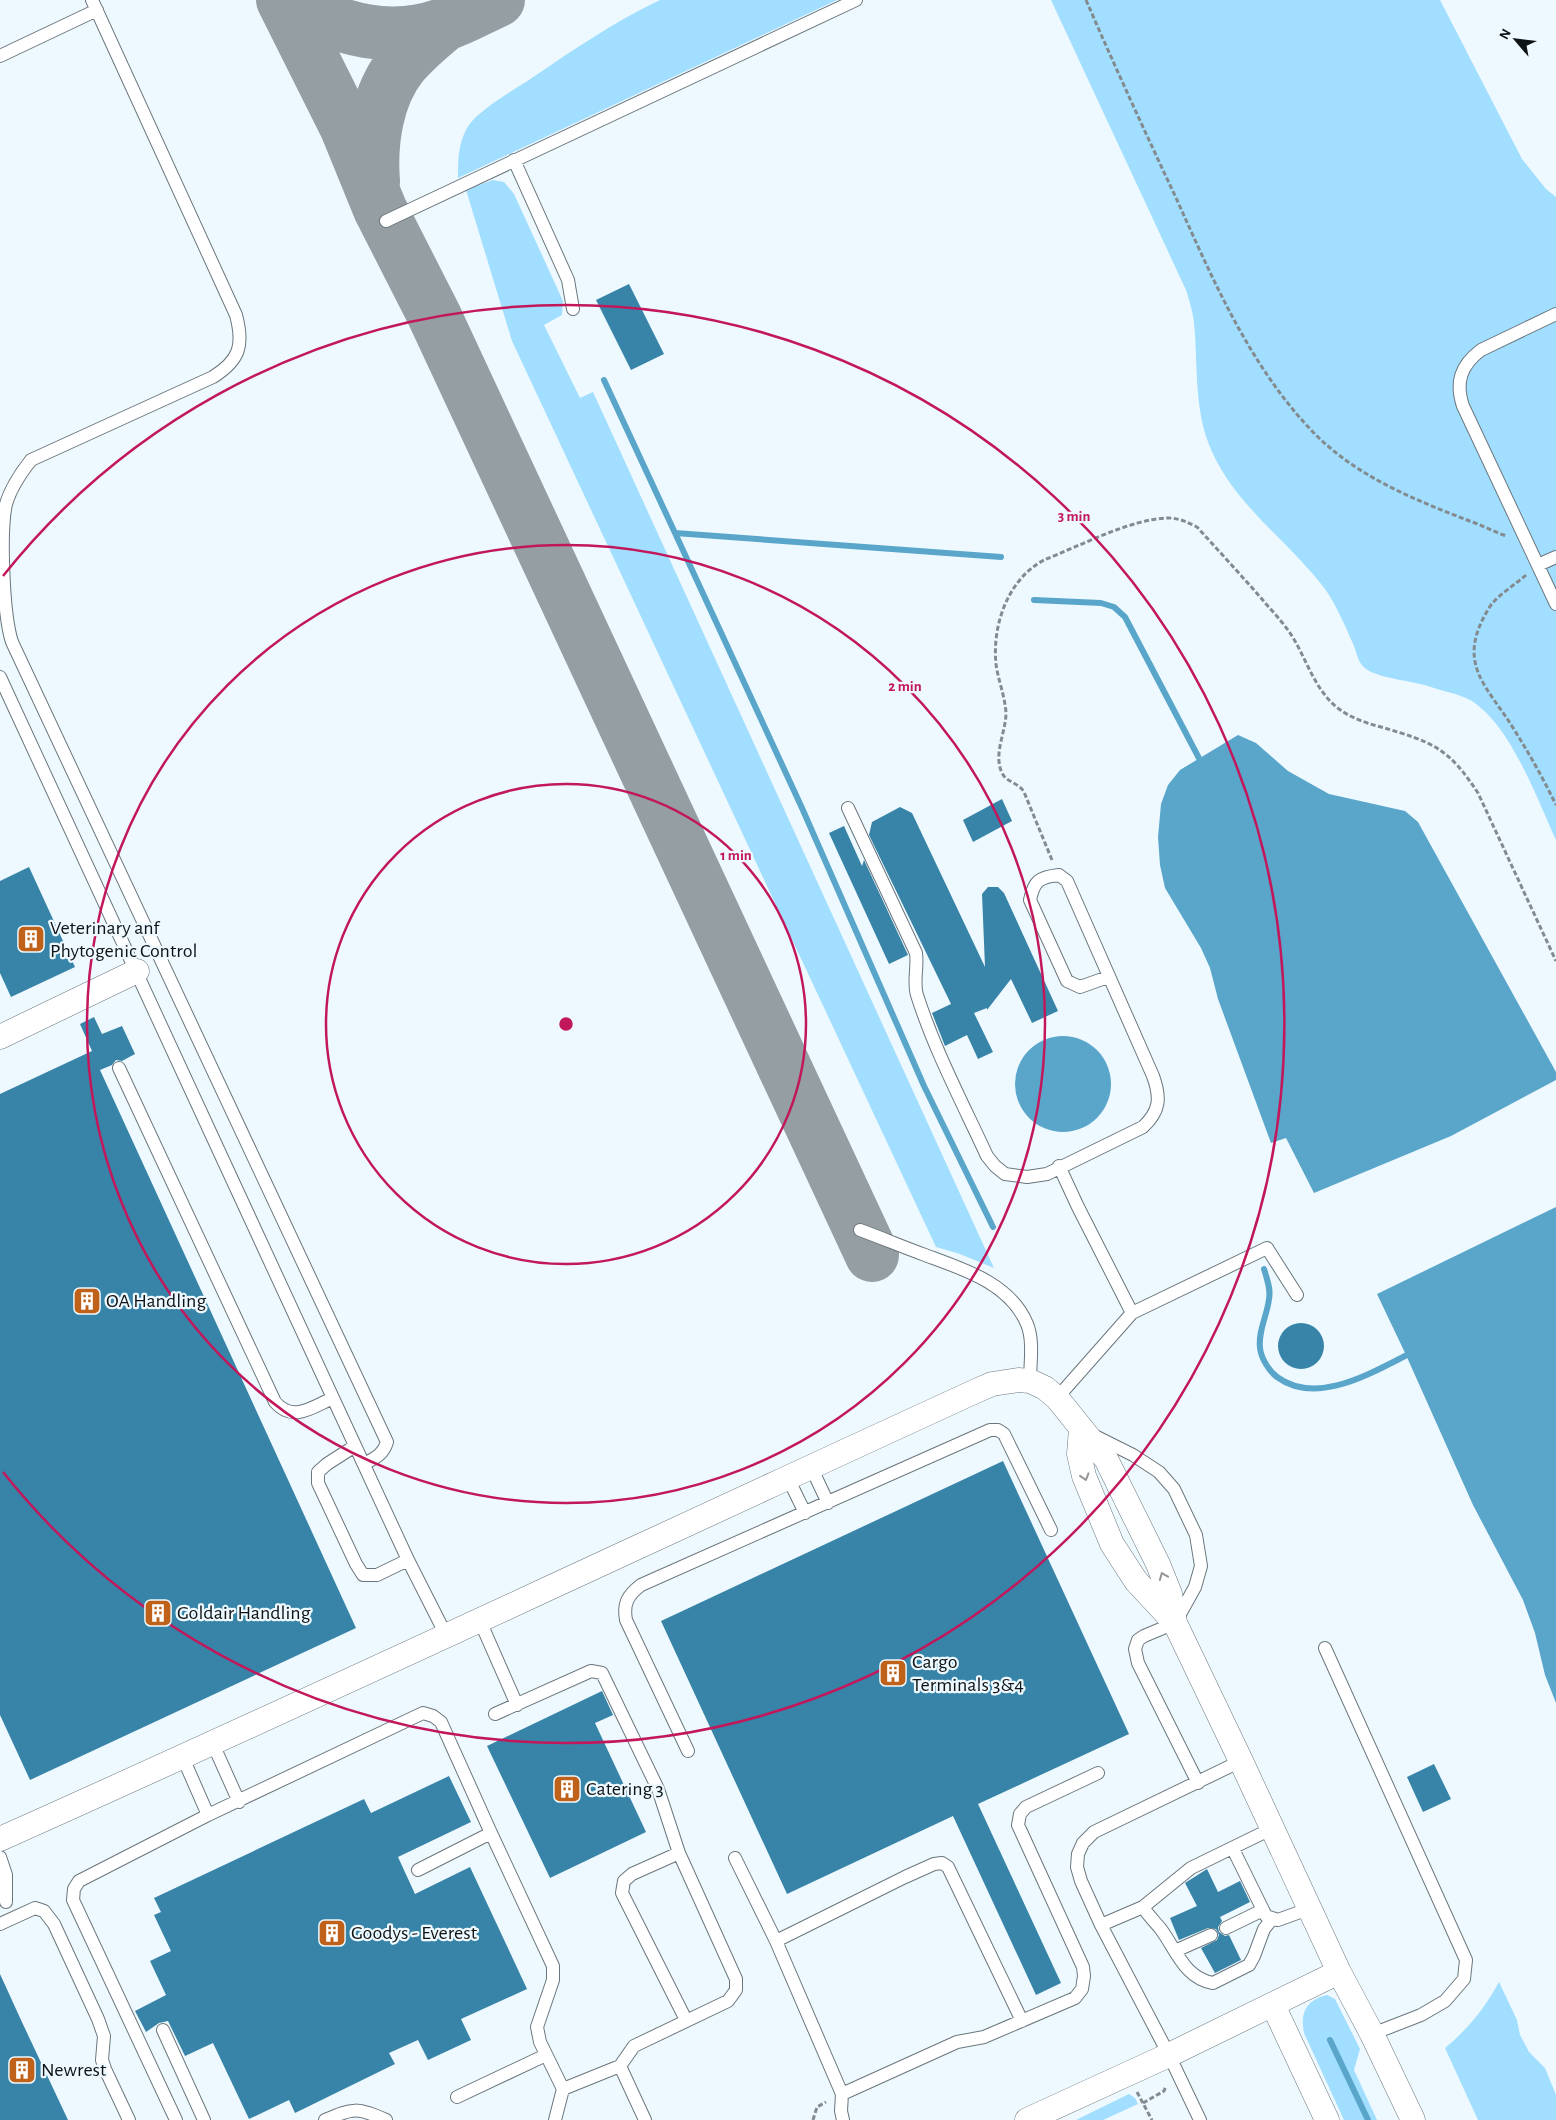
<svg xmlns="http://www.w3.org/2000/svg" width="1556" height="2120" viewBox="0 0 1556 2120" font-family="'Alegreya Sans',sans-serif">
<style>
.green{fill:#a1deff}
.water{fill:#5aa6cb}
.lines{fill:none;stroke-linecap:round;stroke-linejoin:round}
.stream{stroke:#5aa6cb;stroke-width:6}
.taxiway{stroke:#959ea2;stroke-width:54}
.building{fill:#3784a8}
.lane-casing{stroke:#6a767d;stroke-width:14}
.street-casing{stroke:#6a767d;stroke-width:25}
.path{stroke:#838b8f;stroke-width:3;stroke-dasharray:5 2.5;stroke-linecap:butt}
.lane{stroke:#fff;stroke-width:12}
.street{stroke:#fff;stroke-width:24}
.oneway{stroke:#939596}
.ring{fill:none;stroke:#c2185b;stroke-width:2.5}
.labels{text-anchor:middle;dominant-baseline:central;stroke-width:4.5;stroke-linejoin:round;paint-order:stroke}
.poi-label{font-size:20px;fill:#0e1315;stroke:#eef9ff;text-anchor:start}
.centre{fill:#c2185b;stroke:#eef9ff;stroke-width:2.5}
.ring-label{font-size:15px;text-anchor:middle;font-weight:bold;fill:#c2185b;stroke:#eef9ff;stroke-width:4.5;stroke-linejoin:round;paint-order:stroke}
</style>
<rect width="100%" height="100%" fill="#eef9ff"/>
<path class="green" d="M660 0H837L458 178C458 161 458 145 466 130 474 113 510 92 526 82 569 53 613 22 660 0Z
M1051 0H1440L1522 159 1546 189 1556 197V840C1537 799 1510 723 1470 700 1459 694 1446 692 1434 688 1416 681 1380 679 1366 669 1358 663 1357 654 1354 646 1346 628 1336 604 1325 589 1287 539 1230 502 1208 442 1194 403 1198 363 1194 322 1193 312 1189 300 1186 290Z
M493 180 504 182 514 194 563 301 562 315 544 325 580 398 593 392 994 1268 960 1254 936 1247 512 341 466 190Z
M1499 1982 1517 2020 1520 2035 1529 2052 1545 2068 1556 2095V2120H1478L1445 2048C1468 2029 1485 2008 1499 1982Z
M1327 1995 1335 1999 1360 2049 1354 2070 1377 2120H1344L1304 2033C1300 2013 1306 2000 1327 1995Z
M1129 2094 1135 2098 1138 2104 1103 2120H1076Z"/>
<path class="water" d="M1238 735 1256 743 1288 771 1329 794 1405 811 1418 822 1556 1072V1080L1451 1136 1314 1193 1286 1138 1271 1143 1218 999 1210 968 1201 948 1165 888 1160 865 1158 837 1161 804 1168 785 1180 770Z
M1015 1084a48 48 0 1 1 96 0a48 48 0 1 1-96 0Z
M1556 1207V1703L1545 1675 1535 1633 1523 1600 1473 1505 1406 1355 1377 1294Z"/>
<g class="lines">
<path class="stream" d="M604 380 675 533 1001 557
M675 533 802 808 924 1086 993 1227
M1034 600 1101 603 1114 607 1125 617 1202 764
M1264 1269C1267 1279 1271 1289 1269 1299 1267 1316 1258 1331 1260 1348 1261 1358 1269 1371 1277 1377 1318 1407 1374 1371 1413 1352
M1330 2040 1368 2120"/>
<path class="taxiway" d="M283 0 347 128 380 209 434 315 872 1255
M295 0C336 32 395 43 445 24 463 18 480 8 498 0
M373 182C370 143 376 96 402 64 415 49 429 37 445 24"/>
</g>
<path class="building" d="M629 284 664 354 631 370 596 300Z
M1002 799 1012 821 973 842 963 820Z
M900 807 912 813 985 967 982 894 988 887H998L1004 893 1058 1011 1032 1023 1011 979 987 1010V1008L974 1013 993 1052 978 1059 967 1035 945 1046 932 1013 951 1004 869 835 872 822Z
M844 826 862 866 864 860 908 955 889 964 829 833Z
M29 867 75 967 11 997 0 973V881Z
M94 1017 102 1034 122 1026 135 1054 122 1061 116 1060 112 1065 100 1070 356 1628 30 1780 0 1715V1094L92 1051 80 1024Z
M1278 1346a23 23 0 1 1 46 0a23 23 0 1 1-46 0Z
M1003 1461 1129 1734 978 1804 1061 1983 1036 1995 953 1816 787 1894 661 1621Z
M602 1691 613 1715 595 1723 646 1832 550 1878 487 1746Z
M1434 1764 1451 1799 1423 1812 1407 1777Z
M449 1776 471 1822 398 1857 415 1894 470 1867 527 1989 461 2019 471 2040 428 2060 418 2040 389 2053 395 2064 295 2113 289 2100 249 2119 213 2043 185 2056 168 2021 159 2023 146 2032 135 2011 166 1995 150 1961 171 1951 154 1915 161 1912 154 1898 364 1799 371 1813Z
M1207 1869 1218 1892 1240 1881 1250 1902 1220 1917 1222 1921 1218 1927 1219 1932 1225 1936 1229 1935 1241 1960 1215 1973 1201 1948 1217 1940 1219 1935 1216 1929 1208 1928 1179 1940 1170 1918 1197 1906 1185 1883Z
M0 1974 21 2020 68 2120H0Z"/>
<g class="lines">
<defs>
<path id="lane" d="M92 0 236 315C244 345 240 360 213 377L31 460C20 474 11 487 6 504 0 531 3 614 12 642L387 1442C383 1455 375 1458 364 1464
M0 56 97 10
M514 160 568 280 573 309
M386 221 856 0
M1556 314 1481 350C1461 365 1455 382 1463 406L1556 604
M1538 565 1556 557
M0 677 333 1398
M848 808 916 953C918 967 913 982 917 995 934 1049 963 1104 987 1156L995 1166 1005 1174 1027 1177 1047 1174 1143 1127C1160 1111 1161 1098 1153 1076L1067 881 1059 875C1039 877 1034 881 1030 900L1067 981 1080 987 1108 977
M119 1068 275 1402C293 1423 312 1407 333 1398L408 1560
M1059 1166 1078 1207 1132 1313 1267 1248 1297 1295
M860 1230C882 1238 903 1247 925 1255 963 1269 1010 1283 1027 1324 1034 1341 1030 1363 1030 1381
M1057 1398 1132 1313
M1093 1435 1133 1455 1159 1472 1174 1489 1196 1535 1201 1566 1195 1587 1175 1623 1144 1636 1138 1640 1135 1649 1138 1663 1198 1783
M355 1446 327 1464 318 1472V1483L356 1564 363 1575H377L408 1560 447 1637
M811 1467 828 1503
M788 1478 805 1513
M480 1621 517 1705
M1325 1648 1466 1960 1464 1979 1445 2001 1421 2015 1372 2034
M495 1714 591 1671 602 1673 658 1789 679 1853 736 1979V1990L728 2001 634 2046 620 2066 563 2089 555 2120
M213 1744 239 1802
M688 1751 626 1620C623 1603 628 1595 641 1585L990 1430H998L1004 1434 1051 1530
M183 1758 208 1815
M1233 1849 1263 1910
M679 1853 632 1874 624 1881 622 1893 686 2020
M0 1857 6 1875V1902
M735 1858 776 1941 842 2094 841 2111 843 2120
M418 1870 491 1833 553 1966V1980L537 2027 540 2042 563 2089
M1143 1907C1148 1915 1154 1921 1160 1928 1176 1949 1184 1978 1213 1983L1249 1965 1254 1956 1264 1929 1272 1919
M0 1924 35 1908 44 1911 54 1924 98 2019 104 2036 102 2060 105 2069 129 2120
M1101 1925 1143 1907 1191 1868 1273 1828
M1226 1928 1263 1910 1266 1916 1278 1920 1311 1908
M776 1941 905 1877 934 1864 942 1863 948 1867 1022 2021
M1175 1951 1211 1935
M163 2030 204 2120
M620 2066 645 2120
M842 2094 957 2042 984 2037 1075 1998 1082 1989 1084 1976 1083 1967 1018 1825 1020 1814 1026 1807 1098 1773
M457 2097 546 2055
M176 2120 73 1900 74 1889 79 1881 208 1815 423 1713 433 1716 441 1722 491 1833
M325 2120C353 2108 357 2107 386 2120
M1200 2120 1169 2055 1101 1925 1081 1881 1077 1867 1078 1854 1083 1843 1094 1832 1241 1761"/>
<path id="street" d="M0 1037 137 971
M1081 1429 1079 1454 1084 1476 1112 1544 1136 1581 1175 1623
M0 1839C327 1693 651 1540 976 1391L992 1384 1018 1380 1030 1381 1045 1388 1057 1398 1106 1459 1158 1564 1170 1594 1175 1623 1241 1761 1339 1972 1372 2034 1413 2120
M1273 2005 1327 2120
M1027 2120 1169 2055 1339 1972"/>
</defs>
<use href="#lane" class="lane-casing"/>
<use href="#street" class="street-casing"/>
<path class="path" d="M1086 0C1115 67 1146 134 1177 200 1213 280 1250 366 1312 431 1356 477 1417 501 1475 523 1486 527 1496 533 1507 536
M1526 575C1516 584 1495 597 1489 608 1454 665 1488 686 1515 731 1530 755 1544 780 1556 805
M1052 860 1024 792C1018 782 1007 783 1002 773 993 754 1006 732 1006 713 1005 696 998 680 996 664 992 625 1008 579 1044 560 1080 546 1130 519 1168 518 1179 518 1187 522 1197 527 1218 550 1240 574 1261 598 1271 610 1283 622 1292 636 1307 660 1315 691 1339 709 1351 718 1366 723 1381 727 1432 742 1448 747 1478 793L1556 961
M1137 2092 1152 2120
M1143 2103 1164 2091 1166 2086
M813 2120 817 2107 826 2102"/>
<use href="#lane" class="lane"/>
<use href="#street" class="street"/>
</g>
<defs><path id="oneway-chevron" d="M-2-3.5L2.5 0L-2 3.5" fill="none" stroke-width="1.6" stroke-linecap="round" stroke-linejoin="round" transform="scale(1.25)"/></defs>
<g class="oneway">
<use href="#oneway-chevron" transform="translate(1085 1477) rotate(73)"/>
<use href="#oneway-chevron" transform="translate(1163 1576) rotate(-112)"/>
</g>
<g class="ring">
<circle cx="566" cy="1024" r="240"/>
<circle cx="566" cy="1024" r="479"/>
<path d="M3 576A719 719 0 1 1 3 1472"/>
</g>
<defs>
<symbol id="building-square" viewBox="-11 -11 22 22"><rect x="-9" y="-9" width="18" height="18" rx="4" fill="#bf6118" stroke="#eef9ff"/><path d="M-4-6H4V6H1V3H-1V6H-4ZM-2.5-4.3h1.7v1.8h-1.7ZM.8-4.3h1.7v1.8H.8ZM-2.5-1h1.7V.8h-1.7ZM.8-1h1.7V.8H.8Z" fill="#fff"/></symbol>
</defs>
<g fill-rule="evenodd">
<use href="#building-square" x="15" y="923" width="32" height="32"/>
<use href="#building-square" x="71" y="1285" width="32" height="32"/>
<use href="#building-square" x="142" y="1597" width="32" height="32"/>
<use href="#building-square" x="877" y="1657" width="32" height="32"/>
<use href="#building-square" x="551" y="1773" width="32" height="32"/>
<use href="#building-square" x="316" y="1917" width="32" height="32"/>
<use href="#building-square" x="6" y="2054" width="32" height="32"/>
</g>
<g class="labels">
<g class="poi-label">
<text x="50" y="928">Veterinary anf<tspan x="50" dy="23">Phytogenic Control</tspan></text>
<text x="106" y="1301">OA Handling</text>
<text x="177" y="1613">Goldair Handling</text>
<text x="912" y="1662">Cargo<tspan x="912" dy="23">Terminals 3&amp;4</tspan></text>
<text x="586" y="1789">Catering 3</text>
<text x="351" y="1933">Goodys - Everest</text>
<text x="41" y="2070">Newrest</text>
</g>
</g>
<circle cx="566" cy="1024" r="8" class="centre"/>
<g class="ring-label">
<text x="1074" y="521">3 min</text>
<text x="905" y="691">2 min</text>
<text x="736" y="860">1 min</text>
</g>
<g transform="translate(1516 40) rotate(298)" stroke="#eef9ff" stroke-width="4" paint-order="stroke">
<path d="M0-4L9 19L0 12L-9 19Z" fill="#0e1315"/>
<text y="-8" font-size="14" font-weight="bold" text-anchor="middle" fill="#0e1315">N</text>
</g>
</svg>
